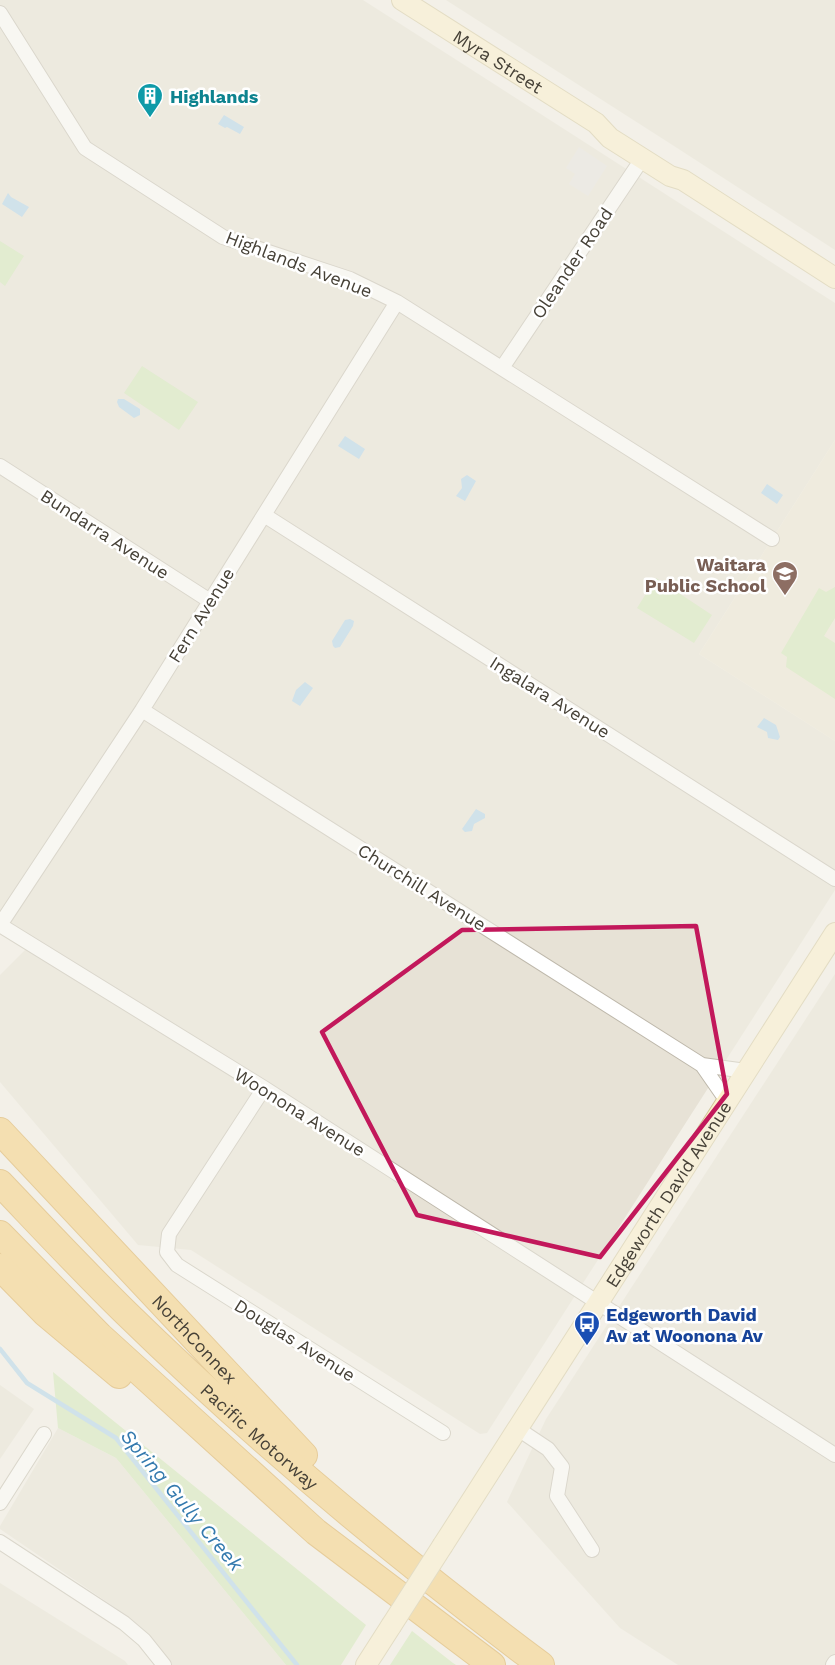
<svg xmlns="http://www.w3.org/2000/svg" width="835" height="1665" viewBox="0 0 835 1665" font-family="'Work Sans',sans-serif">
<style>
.residential{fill:#e7e2d6}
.education{fill:#ece5d3}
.green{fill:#cee6b3}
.parking{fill:#e5e3e0}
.water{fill:#a7d0ed}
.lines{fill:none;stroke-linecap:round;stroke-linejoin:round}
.stream{stroke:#a7d0ed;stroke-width:4.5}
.street-casing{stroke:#beb8ab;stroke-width:16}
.secondary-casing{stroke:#d1c399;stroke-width:22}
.highway-casing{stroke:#d7a03f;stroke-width:28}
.street{stroke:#fff;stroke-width:14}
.secondary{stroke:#fcf0c9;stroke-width:20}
.highway{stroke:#f7cb6f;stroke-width:26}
.secondary-bridge-casing{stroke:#d1c399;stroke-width:22;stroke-linecap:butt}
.secondary-bridge{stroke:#fcf0c9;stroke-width:20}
.marked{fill:none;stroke:#c2185b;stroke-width:4.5;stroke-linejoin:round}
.labels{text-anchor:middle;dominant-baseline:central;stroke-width:5;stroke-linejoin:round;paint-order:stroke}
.street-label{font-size:18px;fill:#464137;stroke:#fff}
.culture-label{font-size:18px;font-weight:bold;fill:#0d838f;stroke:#fff;text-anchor:start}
.education-label{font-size:18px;font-weight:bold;fill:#785e54;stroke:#fff;text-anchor:end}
.transit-label{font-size:18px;font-weight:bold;fill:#164399;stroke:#fff;text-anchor:start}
.water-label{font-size:20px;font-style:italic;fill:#347aae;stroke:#fff}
</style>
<rect width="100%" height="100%" fill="#f3f0e8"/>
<path class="residential" d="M0 0H363L835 303V440L699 654 835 741V890L487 1433 480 1434 191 1250 138 1245 0 1082V975L31 944 0 922Z
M446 0H835V250L674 146Z
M835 974V1665H678L620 1628 507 1502 546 1419Z
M0 1385 34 1409 0 1459Z
M58 1428 116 1458 286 1665H169L160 1652 126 1615 0 1529V1526Z
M0 1583 125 1661 128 1665H0Z"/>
<path class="education" d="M835 440V741L699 654Z"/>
<path class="green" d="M0 241 24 256 5 286 0 282Z
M142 366 198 402 179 430 124 393Z
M656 578 712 615 694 643 637 608Z
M835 587V618L824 636 835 643V699L786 667 787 657 781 653 819 588 826 592Z
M53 1372 366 1625 341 1665H286L116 1458 58 1428Z
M412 1631 453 1663 456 1665H390Z"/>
<path class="parking" d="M579 147 607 166 588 196 569 184 575 174 566 168Z"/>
<path class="water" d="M224 115 244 127 240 134 227 127 225 128 218 124Z
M8 193 11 197 29 207 22 217 2 204Z
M118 399H124L140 409V415L134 418 119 407 117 402Z
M345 436 365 449 359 459 338 446Z
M467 475 476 481 465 501 456 496 462 488 461 479Z
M767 484 783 495 777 504 761 493Z
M350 619 354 621 353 626 340 647 335 648 333 646 332 641 345 620Z
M305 682 313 688 300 706 292 701 296 690Z
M764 718 776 725 780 737 778 740 768 738 767 732 757 727Z
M476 809 485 814V818L474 824 472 831 465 832 462 829Z"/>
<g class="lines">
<path class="stream" d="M0 1349 27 1383 116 1438 297 1665"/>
<defs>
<path id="street" d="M0 13 85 148 223 237 350 279 397 302 772 539
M502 368 642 159
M0 466 210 601
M264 515 835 879
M142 710 702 1065 727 1101
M0 925 264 1088 835 1455
M0 925 142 710 397 302
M702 1065 746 1071
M264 1088 169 1234 167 1252 177 1265 443 1433
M518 1429 548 1449 562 1467 557 1496 592 1550
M0 1503 44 1434
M0 1542 124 1623 144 1640 164 1665
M833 1665 835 1662"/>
<g id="secondary">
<path id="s1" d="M402 0 596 123 610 138 670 176 683 180 835 278"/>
<path id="s2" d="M443 1545 835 933"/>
<path d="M366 1665 391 1626"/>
</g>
<g id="highway">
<path id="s3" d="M0 1131 304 1455"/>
<path id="s4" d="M0 1183C42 1227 83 1271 126 1313 255 1439 397 1557 541 1665"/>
<path d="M0 1234 100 1336 316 1532 492 1665"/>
<path d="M0 1267 45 1313 119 1375"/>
</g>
</defs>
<use href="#street" class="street-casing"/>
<use href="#secondary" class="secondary-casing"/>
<use href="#highway" class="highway-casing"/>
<use href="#street" class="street"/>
<use href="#secondary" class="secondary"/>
<use href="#highway" class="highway"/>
<defs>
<path id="secondary-bridge" d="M391 1626 443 1545"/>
</defs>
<use href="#secondary-bridge" class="secondary-bridge-casing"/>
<use href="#secondary-bridge" class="secondary-bridge"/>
</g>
<path d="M0 0H835V1665H0ZM696 926 727 1094 600 1257 417 1215 322 1032 462 930Z" fill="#f3f0e8" fill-opacity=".55" fill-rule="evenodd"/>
<path class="marked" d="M696 926 727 1094 600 1257 417 1215 322 1032 462 930Z"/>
<defs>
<symbol id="building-pin" viewBox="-11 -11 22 30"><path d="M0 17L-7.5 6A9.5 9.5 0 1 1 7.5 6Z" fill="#0f9aa8" stroke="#fff"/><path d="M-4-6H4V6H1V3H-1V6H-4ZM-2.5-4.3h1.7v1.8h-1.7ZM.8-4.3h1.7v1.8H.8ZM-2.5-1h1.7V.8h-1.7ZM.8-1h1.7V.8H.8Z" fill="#fff"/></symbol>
<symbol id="school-pin" viewBox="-11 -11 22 30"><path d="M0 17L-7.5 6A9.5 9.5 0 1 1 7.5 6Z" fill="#8d6e63" stroke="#fff"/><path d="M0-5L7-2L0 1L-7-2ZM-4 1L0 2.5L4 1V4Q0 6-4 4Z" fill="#fff"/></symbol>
<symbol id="bus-pin" viewBox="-11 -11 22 30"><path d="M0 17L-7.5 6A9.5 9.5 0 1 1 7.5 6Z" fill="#1a4fb4" stroke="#fff"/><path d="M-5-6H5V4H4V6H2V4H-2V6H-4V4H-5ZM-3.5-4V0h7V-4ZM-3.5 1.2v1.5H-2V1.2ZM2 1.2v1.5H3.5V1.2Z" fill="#fff"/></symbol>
</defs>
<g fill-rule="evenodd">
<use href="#building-pin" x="135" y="81" width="30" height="40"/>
<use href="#school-pin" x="770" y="559" width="30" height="40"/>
<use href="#bus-pin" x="572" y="1309" width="30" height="40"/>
</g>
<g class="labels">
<g class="street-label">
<text stroke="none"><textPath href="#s1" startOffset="114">Myra Street</textPath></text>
<text transform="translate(572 263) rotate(-56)">Oleander Road</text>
<text transform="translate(299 264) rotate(21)">Highlands Avenue</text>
<text transform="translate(105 534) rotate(33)">Bundarra Avenue</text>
<text transform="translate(201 615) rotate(-58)">Fern Avenue</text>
<text transform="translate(550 697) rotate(32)">Ingalara Avenue</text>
<text transform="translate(422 887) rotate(32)">Churchill Avenue</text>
<text transform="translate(300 1112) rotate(32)">Woonona Avenue</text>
<text stroke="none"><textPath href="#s2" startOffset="417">Edgeworth David Avenue</textPath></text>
<text stroke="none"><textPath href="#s3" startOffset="285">NorthConnex</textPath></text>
<text transform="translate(295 1340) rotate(32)">Douglas Avenue</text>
<text stroke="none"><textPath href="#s4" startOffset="363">Pacific Motorway</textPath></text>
</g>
<g class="culture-label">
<text x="170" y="96">Highlands</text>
</g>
<g class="education-label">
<text x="766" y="564">Waitara<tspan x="766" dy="21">Public School</tspan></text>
</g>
<g class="transit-label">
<text x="606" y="1314">Edgeworth David<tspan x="606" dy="21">Av at Woonona Av</tspan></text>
</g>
<g class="water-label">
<text transform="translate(182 1500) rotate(50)">Spring Gully Creek</text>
</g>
</g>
</svg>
